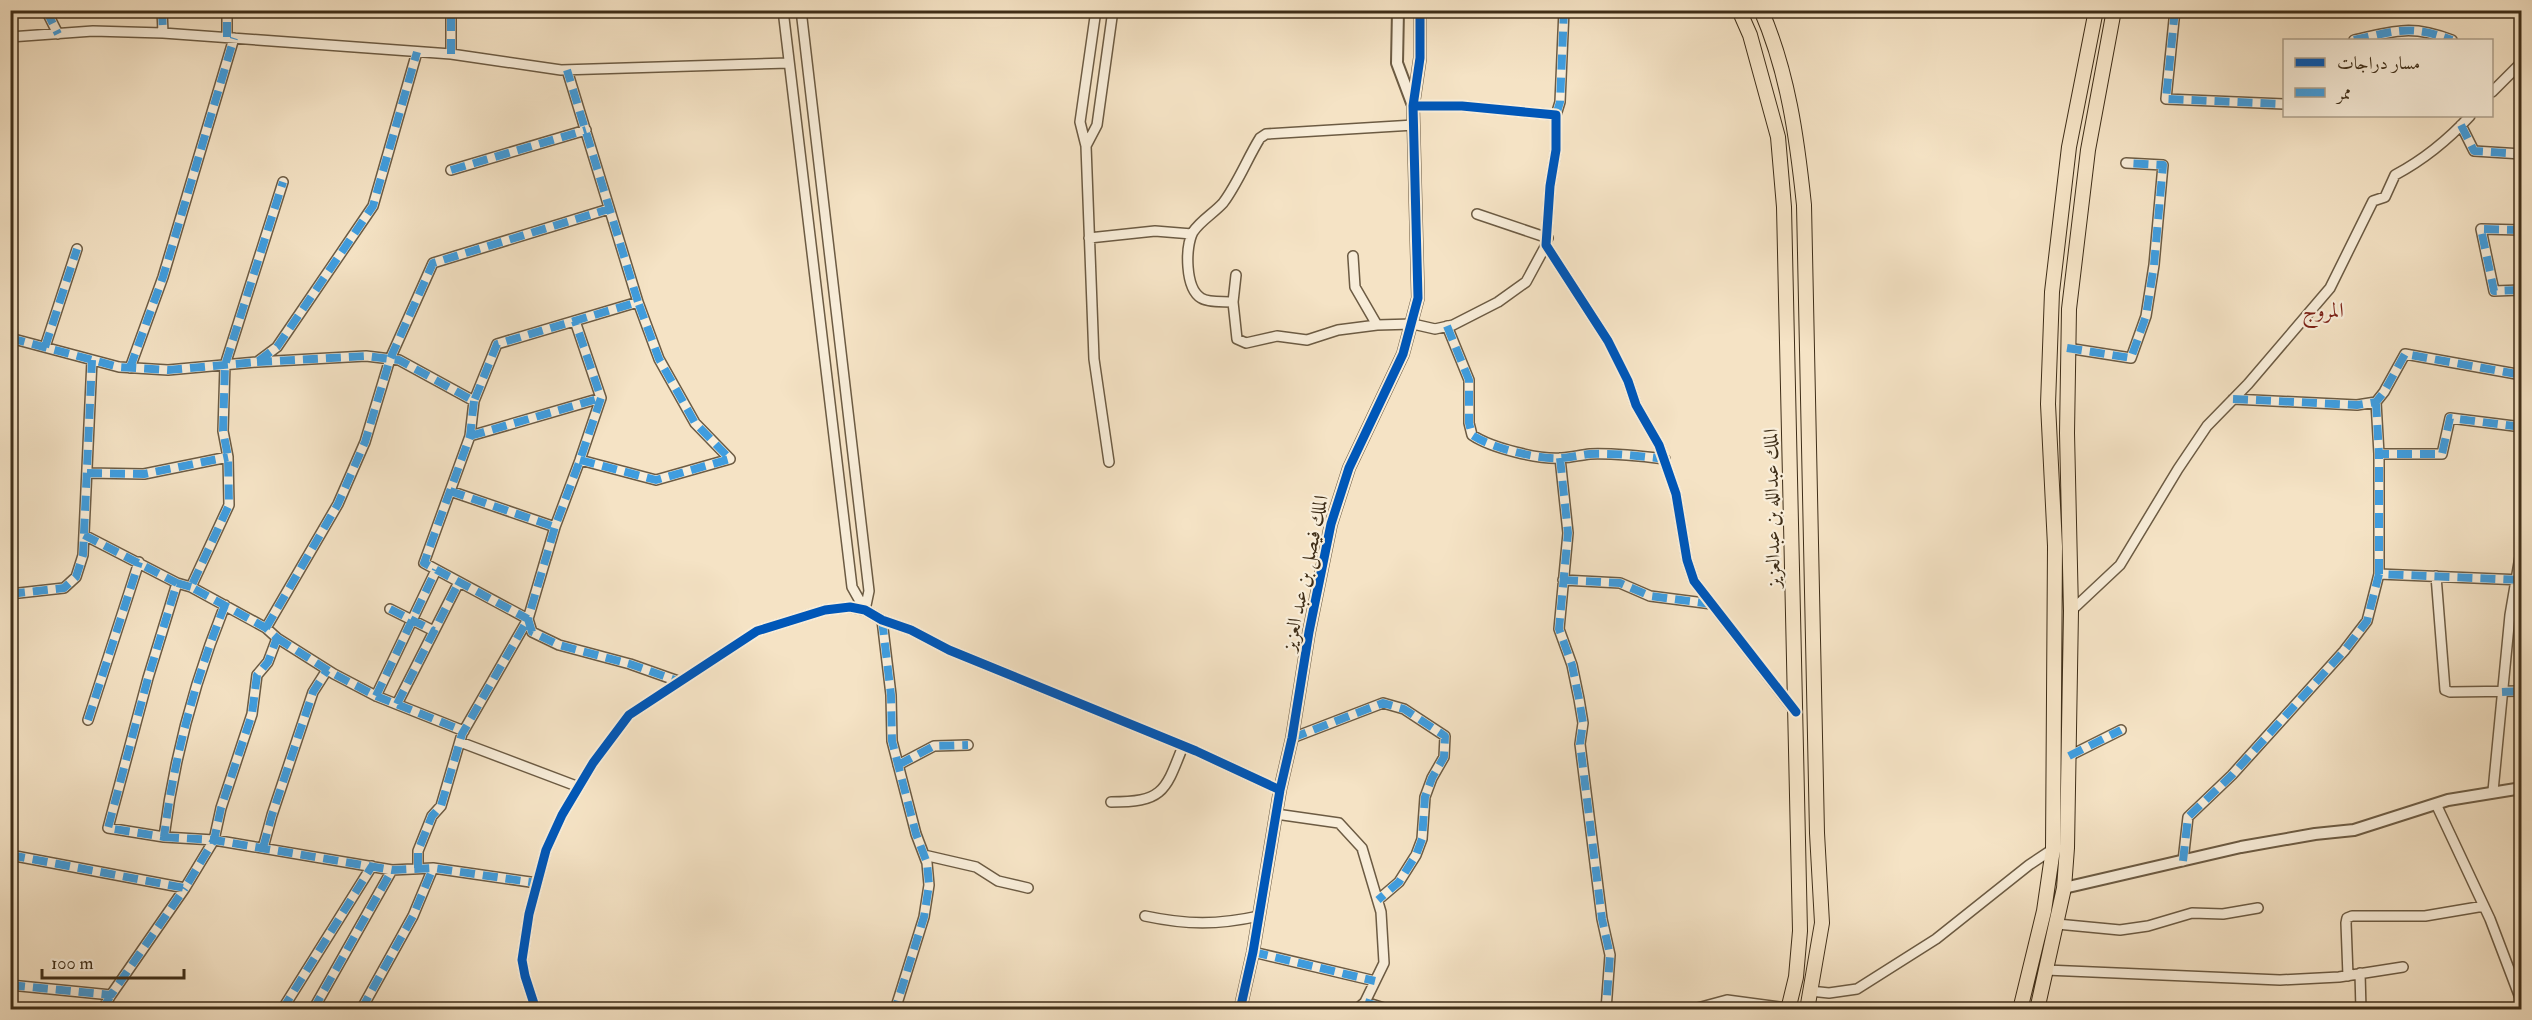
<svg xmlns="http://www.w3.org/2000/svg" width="2532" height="1020" viewBox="0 0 2532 1020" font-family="'IM FELL Double Pica',Amiri,serif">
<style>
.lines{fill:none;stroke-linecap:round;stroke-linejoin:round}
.minor-casing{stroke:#6c5b43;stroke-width:12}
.tertiary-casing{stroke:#6c5b43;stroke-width:14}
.primary-casing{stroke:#3f2e18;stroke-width:16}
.minor{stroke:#f8edd9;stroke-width:9}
.tertiary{stroke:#f8edd9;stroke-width:10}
.primary{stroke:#f5e3c5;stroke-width:14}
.quiet{stroke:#3f9ddf;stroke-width:8;stroke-dasharray:15 8;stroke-linecap:butt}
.cycleway-casing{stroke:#f8edd9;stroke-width:13}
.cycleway{stroke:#0057b8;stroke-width:9}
.labels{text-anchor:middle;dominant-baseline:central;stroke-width:4.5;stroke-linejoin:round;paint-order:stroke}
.street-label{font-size:20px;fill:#3f2e18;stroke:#f8edd9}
.neighbourhood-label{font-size:21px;fill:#7a1f14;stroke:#f8edd9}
</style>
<rect width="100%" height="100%" fill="#f5e3c5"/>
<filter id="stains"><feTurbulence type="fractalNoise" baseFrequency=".00333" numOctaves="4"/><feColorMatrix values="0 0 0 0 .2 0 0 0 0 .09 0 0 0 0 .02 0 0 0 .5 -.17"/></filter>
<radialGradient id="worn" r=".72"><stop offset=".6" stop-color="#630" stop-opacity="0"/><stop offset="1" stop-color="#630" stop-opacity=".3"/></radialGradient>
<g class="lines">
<defs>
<path id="minor" d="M46 10 58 34
M162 10 163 33
M783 10 852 587 865 610
M801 10 869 591 865 610
M1096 10 1080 122 1086 146 1097 125 1113 10
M2175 10 2166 99 2284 104
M10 37 93 31 163 33 451 54 561 70 789 63
M227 37V10
M2354 40C2396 31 2410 24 2452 40
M451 54V10
M2492 92 2522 62
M1413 106H1462L1556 115V150L1550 186 1546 245 1608 341 1628 381 1636 405 1659 445 1676 494 1687 560 1694 581 1794 710
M1556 115 1560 102 1564 10
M2461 125 2474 151 2522 154
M1086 146 1094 359 1109 462
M451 170 586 130
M1477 214 1548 238
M2522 230 2481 229 2494 291 2522 290
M1089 238 1155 231 1192 234
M1353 256 1355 287 1377 325
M1236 275 1233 302 1237 339 1246 343 1277 336 1307 340 1338 330 1377 325 1413 324 1435 329 1453 325 1498 302 1526 282 1546 245
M1233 302C1223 301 1209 303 1201 298 1185 288 1185 247 1193 232 1200 221 1214 213 1223 203 1238 183 1247 159 1260 138L1266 134 1414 125
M1447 326 1469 380V423L1472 435C1491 448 1540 460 1562 458 1572 457 1581 455 1590 454 1615 453 1640 456 1665 459
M10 338 119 367 168 370 257 362 277 347 373 206 417 52
M45 347 77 249
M2067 348 2131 358 2146 316 2154 265 2163 165 2126 163
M257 362 366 356 399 360 474 401 497 344 638 302 567 70
M130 368 163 277 234 38
M2233 399 2357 405 2376 402 2384 392 2405 354 2522 375
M474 401 470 436 424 563 528 619 555 527 580 460 601 398 575 321
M2376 402 2379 454
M470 436 601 398
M1560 458 1568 533 1559 629 1572 665 1579 699 1583 723 1580 744 1602 919 1610 955 1606 1010
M580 460 656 480 730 459 695 423 659 359 638 302
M87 473 144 474 228 457
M450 491 555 527
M84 535 177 583
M2379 574V454H2442L2450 418 2522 427
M2436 576 2445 690 2450 692 2522 691
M1563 580 1620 583 1650 596 1712 604
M191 587 177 583 148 678 108 828 164 837C174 757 195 680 225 605
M10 594 64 588 76 577 83 555 92 360
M390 609 434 631
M2071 611 2120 565 2178 469 2207 426 2248 384 2330 288 2373 201 2385 197 2395 175C2425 159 2447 141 2470 116
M528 619 532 632 559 645 630 664 678 681
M882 620 891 695 892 741 916 834 927 863 929 885 924 917 895 1010
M266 628 338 504 365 442 390 359 433 263 609 209
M277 638 334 674 376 696 464 731
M376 696 436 570
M397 704 459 582
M88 720 139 562
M1292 738 1383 703 1404 709 1445 736 1444 757 1432 778 1425 797 1422 839 1416 855 1399 882 1378 900
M460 742 579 787
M2069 756 2121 730
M898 765 934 746 968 745
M2493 791 2510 615 2522 545
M1111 802C1163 802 1165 792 1183 746
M2436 804 2490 919 2522 1003
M1276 814 1339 823 1362 848 1381 912 1384 963 1365 1002 1356 1010
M164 837 214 840 221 808 252 714 257 675 268 662 277 638 266 628 191 587 229 505 228 457 223 431 225 365 283 182
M263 848 272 815 313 692 327 670
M10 855 185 888 214 840 392 870 433 868 537 883
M924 855 976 867 998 881 1028 888
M2183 861 2188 817 2232 775 2344 651 2367 621 2379 574 2522 580
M418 868V851L432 816 441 806 462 734 528 619
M1145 916C1187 925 1218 925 1259 916
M2057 924 2120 930 2148 926 2192 913 2223 914 2258 908
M1253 952 1375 981
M2046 970 2280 980 2339 977 2403 967
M2360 973 2361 1010
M2348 976 2346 923 2347 918 2352 916H2425L2484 906
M10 985 111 995 185 888
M1810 991 1829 993 1857 989 1936 939 2029 865 2053 849
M1365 1002 1390 1010
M102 1010 111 995
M282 1010 372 866
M313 1010 392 870
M361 1010 413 916 433 868
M536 1010 525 976 522 960 529 914 546 850 562 815 593 763 629 715 757 631 825 610 850 607 865 610 882 620 911 630 949 650 1196 751 1280 790
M1690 1010 1727 1000 1788 1008"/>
<path id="tertiary" d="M1398 10 1397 63 1412 103
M2064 888 2241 847 2315 834 2354 830 2448 800 2522 788
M1240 1010 1253 952 1280 790 1292 738 1309 632 1331 524 1349 468 1403 354 1418 298 1413 106 1420 58V10"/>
<path id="primary" d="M1739 10 1750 35 1778 137 1784 207 1800 931 1796 977 1788 1010
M1761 10C1788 72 1797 138 1804 205L1817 833 1822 923 1807 1010
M2020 1010 2044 911 2053 849 2055 546 2048 404 2052 292 2069 147 2096 10
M2037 1010 2064 888 2067 848 2071 611 2067 433 2069 309 2088 150 2114 10"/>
</defs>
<use href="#minor" class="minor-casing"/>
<use href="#tertiary" class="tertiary-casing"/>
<use href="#primary" class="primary-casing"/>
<use href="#minor" class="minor"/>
<use href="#tertiary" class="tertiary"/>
<use href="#primary" class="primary"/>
<path class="quiet" d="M46 10 58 34
M162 10 163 33
M2175 10 2166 99 2284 104
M227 37V10
M2354 40C2396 31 2410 24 2452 40
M451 54V10
M1556 115 1560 102 1564 10
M2461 125 2474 151 2522 154
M451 170 586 130
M2522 230 2481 229 2494 291 2522 290
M1447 326 1469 380V423L1472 435C1491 448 1540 460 1562 458 1572 457 1581 455 1590 454 1615 453 1640 456 1665 459
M10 338 119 367 168 370 257 362 277 347 373 206 417 52
M45 347 77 249
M2067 348 2131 358 2146 316 2154 265 2163 165 2126 163
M257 362 366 356 399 360 474 401 497 344 638 302 567 70
M130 368 163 277 234 38
M2233 399 2357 405 2376 402 2384 392 2405 354 2522 375
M474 401 470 436 424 563 528 619 555 527 580 460 601 398 575 321
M2376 402 2379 454
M470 436 601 398
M1560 458 1568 533 1559 629 1572 665 1579 699 1583 723 1580 744 1602 919 1610 955 1606 1010
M580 460 656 480 730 459 695 423 659 359 638 302
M87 473 144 474 228 457
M450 491 555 527
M84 535 177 583
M2379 574V454H2442L2450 418 2522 427
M1563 580 1620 583 1650 596 1712 604
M191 587 177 583 148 678 108 828 164 837C174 757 195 680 225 605
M10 594 64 588 76 577 83 555 92 360
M390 609 434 631
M528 619 532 632 559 645 630 664 678 681
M882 620 891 695 892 741 916 834 927 863 929 885 924 917 895 1010
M266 628 338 504 365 442 390 359 433 263 609 209
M277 638 334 674 376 696 464 731
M2502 692 2522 691
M376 696 436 570
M397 704 459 582
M88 720 139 562
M1292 738 1383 703 1404 709 1445 736 1444 757 1432 778 1425 797 1422 839 1416 855 1399 882 1378 900
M2069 756 2121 730
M898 765 934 746 968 745
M164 837 214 840 221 808 252 714 257 675 268 662 277 638 266 628 191 587 229 505 228 457 223 431 225 365 283 182
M263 848 272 815 313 692 327 670
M10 855 185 888 214 840 392 870 433 868 537 883
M2183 861 2188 817 2232 775 2344 651 2367 621 2379 574 2522 580
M418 868V851L432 816 441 806 462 734 528 619
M1253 952 1375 981
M10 985 111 995 185 888
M1365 1002 1390 1010
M102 1010 111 995
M282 1010 372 866
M313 1010 392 870
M361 1010 413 916 433 868"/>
<defs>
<path id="cycleway" d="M1413 106H1462L1556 115V150L1550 186 1546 245 1608 341 1628 381 1636 405 1659 445 1676 494 1687 560 1694 581 1796 712
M536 1010 525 976 522 960 529 914 546 850 562 815 593 763 629 715 757 631 825 610 850 607 865 610 882 620 911 630 949 650 1196 751 1280 790
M1240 1010 1253 952 1280 790 1292 738 1309 632 1331 524 1349 468 1403 354 1418 298 1413 106 1420 58V10"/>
</defs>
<use href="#cycleway" class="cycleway-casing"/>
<use href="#cycleway" class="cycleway"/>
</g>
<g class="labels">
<g class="street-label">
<text transform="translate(1772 508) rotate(-91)">الملك عبدالله بن عبدالعزيز</text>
<text transform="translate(1305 573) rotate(-78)">الملك فيصل بن عبد العزيز</text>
</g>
<g class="neighbourhood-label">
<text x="2323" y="310">المروج</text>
</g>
</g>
<rect width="2532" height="1020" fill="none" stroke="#f5e3c5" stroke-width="36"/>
<rect x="12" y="12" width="2508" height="996" fill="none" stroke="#3f2e18" stroke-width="3"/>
<rect x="18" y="18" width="2496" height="984" fill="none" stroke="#3f2e18" stroke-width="1.5"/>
<rect x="2283" y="39" width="210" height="78" fill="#f8edd9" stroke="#aea18c" stroke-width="1.5"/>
<rect x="2295" y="58" width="30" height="9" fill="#0057b8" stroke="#aea18c" stroke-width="1.5"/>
<text x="2337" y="69" font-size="18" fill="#3f2e18">مسار دراجات</text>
<rect x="2295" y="88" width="30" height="9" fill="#3f9ddf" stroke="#aea18c" stroke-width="1.5"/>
<text x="2337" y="99" font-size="18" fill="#3f2e18">ممر</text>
<path d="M42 969v9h142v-9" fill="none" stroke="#3f2e18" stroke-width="3"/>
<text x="51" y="969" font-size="18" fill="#3f2e18" stroke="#f8edd9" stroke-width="4.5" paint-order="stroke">100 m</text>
<rect width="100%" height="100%" filter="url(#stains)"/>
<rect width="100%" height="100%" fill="url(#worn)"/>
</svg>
